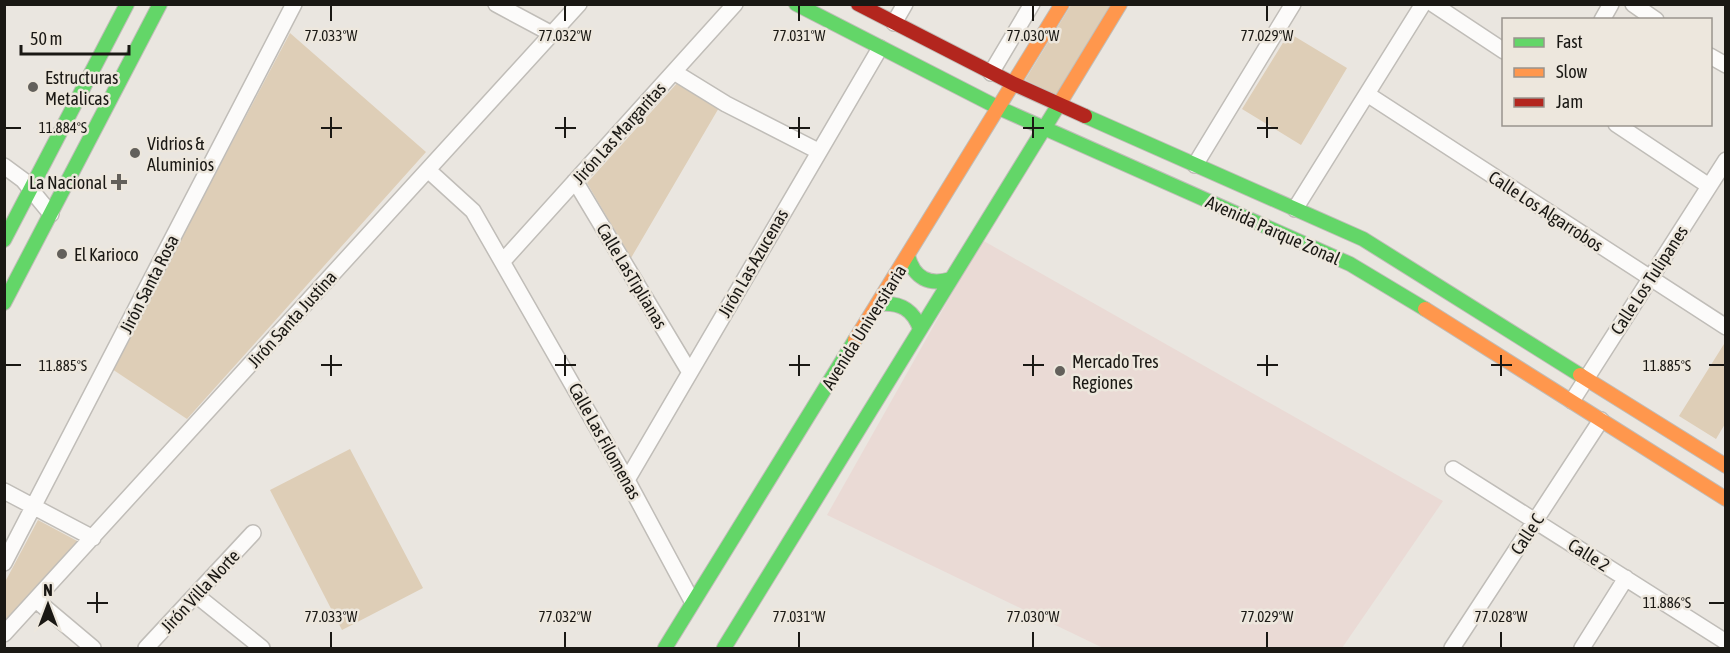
<svg xmlns="http://www.w3.org/2000/svg" width="1730" height="653" viewBox="0 0 1730 653" font-family="'Asap Condensed',sans-serif">
<style>
.commercial{fill:#eadad5}
.green{fill:#deceb7}
.lines{fill:none;stroke-linecap:round;stroke-linejoin:round}
.street-casing{stroke:#c0bdb8;stroke-width:18}
.fast-casing{stroke:#c0bdb8;stroke-width:16}
.slow-casing{stroke:#c0bdb8;stroke-width:16}
.jam-casing{stroke:#c0bdb8;stroke-width:16}
.street{stroke:#fcfbfa;stroke-width:15}
.fast{stroke:#63d668;stroke-width:14}
.slow{stroke:#ff974d;stroke-width:14}
.jam{stroke:#b3261e;stroke-width:14}
.ticks{fill:none;stroke:#1a1814;stroke-width:2}
.poi-dot{fill:#63605b;stroke:#ede7dd;stroke-width:2}
.labels{text-anchor:middle;dominant-baseline:central;stroke-width:5;stroke-linejoin:round;paint-order:stroke}
.poi-label{font-size:18px;fill:#1a1814;stroke:#ede7dd;text-anchor:start}
.street-label{font-size:18px;fill:#1a1814;stroke:#ede7dd}
.ticks-label{font-size:15px;text-anchor:middle;fill:#1a1814;stroke:#ede7dd;stroke-width:5;stroke-linejoin:round;paint-order:stroke}
</style>
<rect width="100%" height="100%" fill="#eae6e0"/>
<path class="commercial" d="M982 240 1443 501 1342 648H1103L827 515Z"/>
<path class="green" d="M1071 5H1113L1058 96 1025 80Z
M290 33 426 152 187 419 112 369Z
M1289 33 1347 68 1301 145 1242 109Z
M679 81 720 106 631 258 587 183Z
M1724 344 1725 424 1716 439 1679 416Z
M350 449 423 588 342 630 270 490Z
M38 520 79 542 5 626V582Z"/>
<g class="lines">
<defs>
<path id="street" d="M496 4 552 34
M1433 4 1504 51
M1633 4 1656 20
M1602 20 1611 4
M894 23 905 4
M1710 56 1726 65
M674 72 726 104 818 151
M991 73 1032 4
M1367 94 1726 327
M1616 124 1709 186
M1195 165 1293 4
M4 166 23 180 51 214
M428 170 473 211 627 480 692 601
M575 181 689 371
M1295 209 1423 4
M503 261 735 4
M1572 401 1726 160
M1453 469 1726 642
M627 480 880 48
M4 491 93 538
M4 563 294 4
M196 595 262 648
M36 600 93 648
M4 634 579 4
M146 648 253 533
M1452 648 1601 420
M1582 648 1626 578"/>
<path id="fast" d="M796 4 999 108 1350 264 1425 309
M1085 116 1363 239 1580 375
M4 240 127 4
M908 256C914 278 929 286 951 279
M4 303 160 4
M879 304C900 302 913 309 920 329
M665 648 855 340
M724 648 1061 101"/>
<path id="slow" d="M1061 101 1120 4
M1425 309 1726 499
M855 340 1062 4
M1580 375 1726 466"/>
<path id="jam" d="M858 4 1014 84 1085 116"/>
</defs>
<use href="#street" class="street-casing"/>
<use href="#fast" class="fast-casing"/>
<use href="#slow" class="slow-casing"/>
<use href="#jam" class="jam-casing"/>
<use href="#street" class="street"/>
<use href="#fast" class="fast"/>
<use href="#slow" class="slow"/>
<use href="#jam" class="jam"/>
</g>
<path class="ticks" d="M331 6V21M565 6V21M799 6V21M1033 6V21M1267 6V21M331 117V138M565 117V138M799 117V138M1033 117V138M1267 117V138M6 128H21M321 128H342M555 128H576M789 128H810M1023 128H1044M1257 128H1278M331 355V376M565 355V376M799 355V376M1033 355V376M1267 355V376M1501 355V376M6 365H21M321 365H342M555 365H576M789 365H810M1023 365H1044M1257 365H1278M1491 365H1512M1709 365H1724M97 592V613M87 603H108M1709 603H1724M331 632V647M565 632V647M799 632V647M1033 632V647M1267 632V647M1501 632V647"/>
<g class="poi-dot">
<circle cx="33" cy="87" r="6"/>
<circle cx="135" cy="153" r="6"/>
<path d="M116 173h6v6h6v6h-6v6h-6v-6h-6v-6h6z"/>
<circle cx="62" cy="254" r="6"/>
<circle cx="1060" cy="371" r="6"/>
</g>
<g class="labels">
<g class="poi-label">
<text x="45" y="77">Estructuras<tspan x="45" dy="21">Metalicas</tspan></text>
<text x="147" y="143">Vidrios &amp;<tspan x="147" dy="21">Aluminios</tspan></text>
<text x="107" y="182" text-anchor="end">La Nacional</text>
<text x="74" y="254">El Karioco</text>
<text x="1072" y="361">Mercado Tres<tspan x="1072" dy="21">Regiones</tspan></text>
</g>
<g class="street-label">
<text transform="translate(619 133) rotate(-48)">Jirón Las Margaritas</text>
<text transform="translate(1546 211) rotate(33)">Calle Los Algarrobos</text>
<text transform="translate(1273 230) rotate(24)">Avenida Parque Zonal</text>
<text transform="translate(753 263) rotate(-60)">Jirón Las Azucenas</text>
<text transform="translate(632 276) rotate(59)">Calle LasTiplianas</text>
<text transform="translate(1649 280) rotate(-57)">Calle Los Tulipanes</text>
<text transform="translate(149 284) rotate(-63)">Jirón Santa Rosa</text>
<text transform="translate(292 319) rotate(-48)">Jirón Santa Justina</text>
<text transform="translate(864 327) rotate(-58)">Avenida Universitaria</text>
<text transform="translate(605 441) rotate(61)">Calle Las Filomenas</text>
<text transform="translate(1527 534) rotate(-57)">Calle C</text>
<text transform="translate(1589 555) rotate(32)">Calle 2</text>
<text transform="translate(200 591) rotate(-47)">Jirón Villa Norte</text>
</g>
</g>
<g class="ticks-label">
<text x="331" y="41">77.033°W</text>
<text x="565" y="41">77.032°W</text>
<text x="799" y="41">77.031°W</text>
<text x="1033" y="41">77.030°W</text>
<text x="1267" y="41">77.029°W</text>
<text x="63" y="133">11.884°S</text>
<text x="63" y="371">11.885°S</text>
<text x="1667" y="371">11.885°S</text>
<text x="1667" y="608">11.886°S</text>
<text x="331" y="622">77.033°W</text>
<text x="565" y="622">77.032°W</text>
<text x="799" y="622">77.031°W</text>
<text x="1033" y="622">77.030°W</text>
<text x="1267" y="622">77.029°W</text>
<text x="1501" y="622">77.028°W</text>
</g>
<rect width="1730" height="653" fill="none" stroke="#1a1814" stroke-width="12"/>
<rect x="1502" y="18" width="210" height="108" fill="#ede7dd" stroke="#99948d" stroke-width="1.5"/>
<rect x="1514" y="38" width="30" height="9" fill="#63d668" stroke="#99948d" stroke-width="1.5"/>
<text x="1556" y="48" font-size="18" fill="#1a1814">Fast</text>
<rect x="1514" y="68" width="30" height="9" fill="#ff974d" stroke="#99948d" stroke-width="1.5"/>
<text x="1556" y="78" font-size="18" fill="#1a1814">Slow</text>
<rect x="1514" y="98" width="30" height="9" fill="#b3261e" stroke="#99948d" stroke-width="1.5"/>
<text x="1556" y="108" font-size="18" fill="#1a1814">Jam</text>
<g transform="translate(48 605)" stroke="#ede7dd" stroke-width="4.5" paint-order="stroke">
<path d="M0-4.5L10 22L0 15L-10 22Z" fill="#1a1814"/>
<text y="-9" font-size="16" font-weight="bold" text-anchor="middle" fill="#1a1814">N</text>
</g>
<path d="M21 45v9h108v-9" fill="none" stroke="#1a1814" stroke-width="3"/>
<text x="30" y="45" font-size="18" fill="#1a1814" stroke="#ede7dd" stroke-width="4.5" paint-order="stroke">50 m</text>
</svg>
